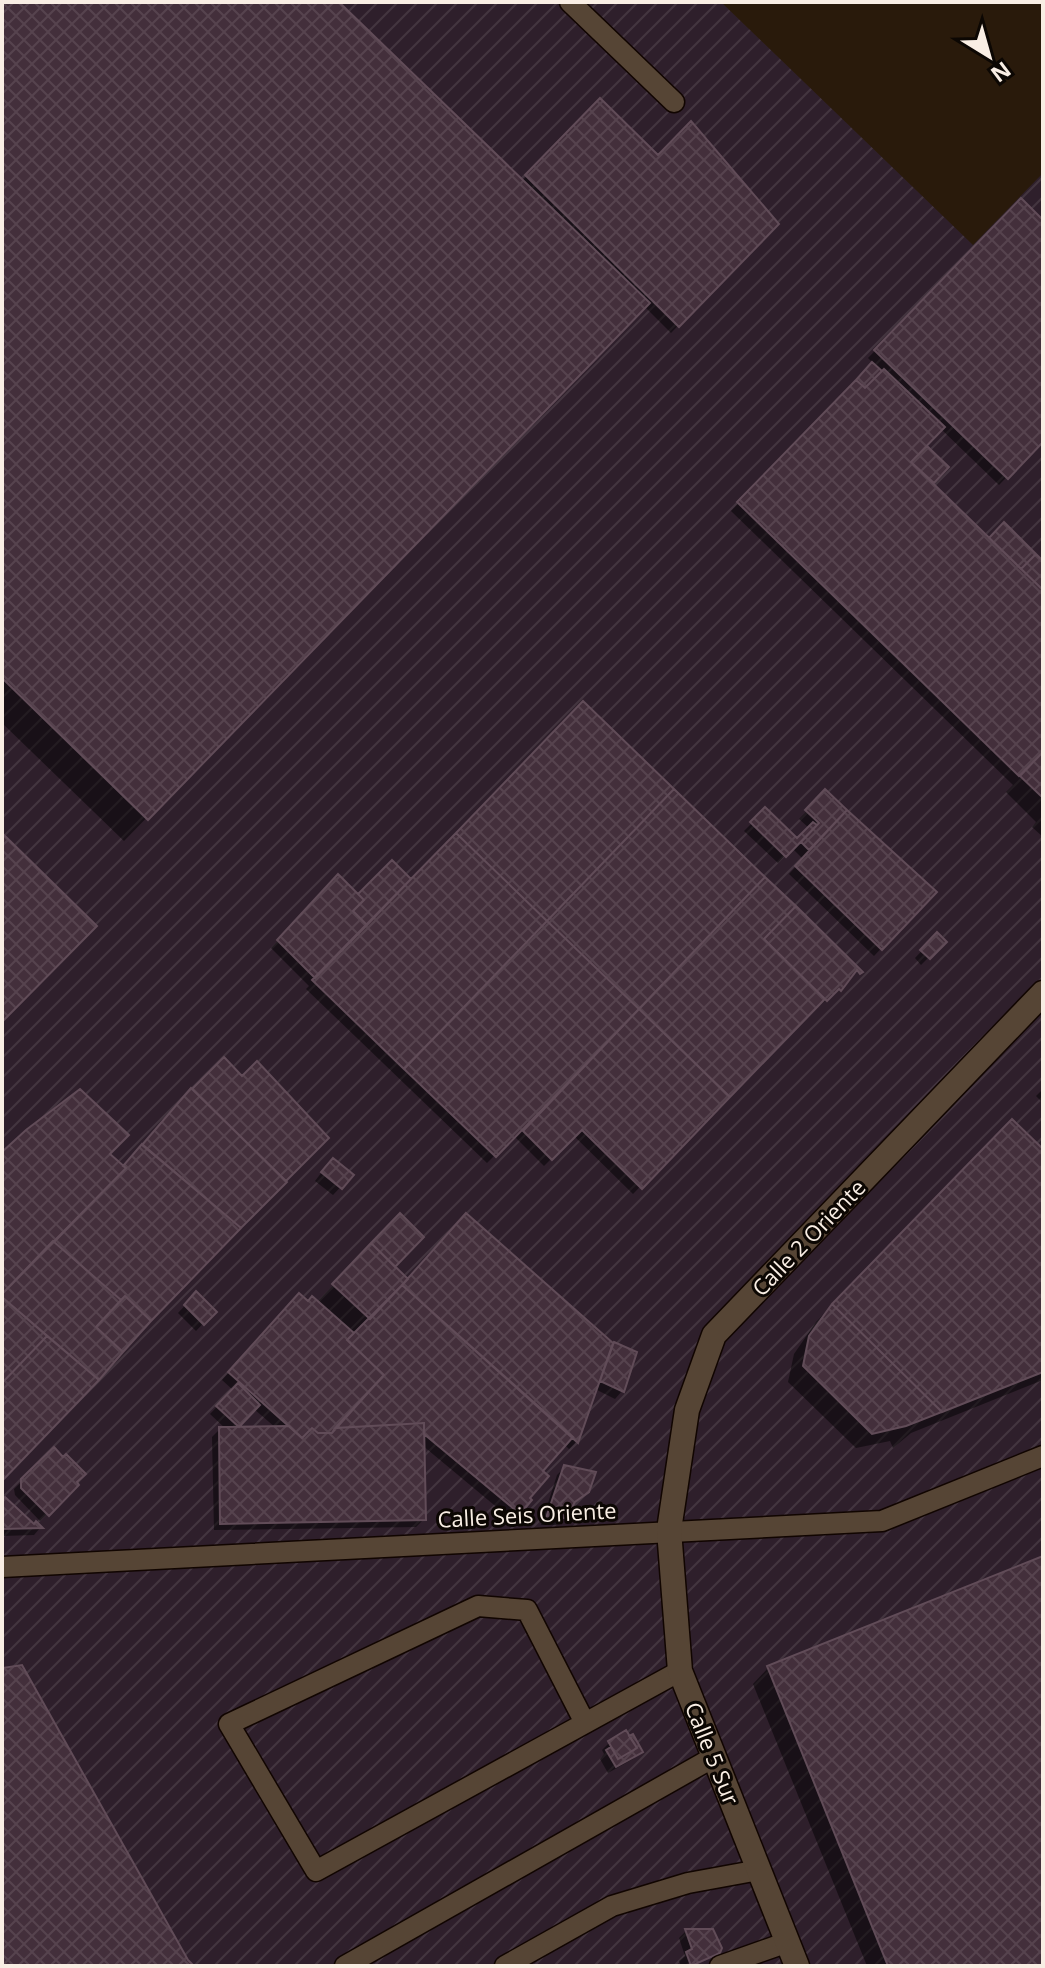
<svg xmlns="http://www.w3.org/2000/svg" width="1045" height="1968" viewBox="0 0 1045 1968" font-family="'Open Sans',sans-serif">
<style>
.industrial{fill:url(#industrial-furrows)}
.shadow{fill:#0007;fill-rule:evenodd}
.building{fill:url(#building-cross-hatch);stroke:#614c58;stroke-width:2}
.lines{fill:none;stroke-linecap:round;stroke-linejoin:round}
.service-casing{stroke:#110500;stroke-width:23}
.tertiary-casing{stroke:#110500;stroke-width:27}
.service{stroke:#564535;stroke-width:20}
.tertiary{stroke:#564535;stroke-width:24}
.labels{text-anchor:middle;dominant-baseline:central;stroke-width:6;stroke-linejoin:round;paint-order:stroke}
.street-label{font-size:22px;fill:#f9eee4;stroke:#0c0703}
</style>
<defs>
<pattern id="industrial-furrows" width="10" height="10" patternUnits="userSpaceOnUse" patternTransform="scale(2)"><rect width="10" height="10" fill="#2e1f2b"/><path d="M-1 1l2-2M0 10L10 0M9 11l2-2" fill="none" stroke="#43353f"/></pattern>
<pattern id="building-cross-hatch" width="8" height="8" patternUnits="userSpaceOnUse" patternTransform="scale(2)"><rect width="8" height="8" fill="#432f3b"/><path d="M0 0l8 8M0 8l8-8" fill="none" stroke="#56434e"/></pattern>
</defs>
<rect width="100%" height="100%" fill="#291a0b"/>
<path class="industrial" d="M2 2H721L973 245 1043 173V1966H2Z"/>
<path class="shadow" d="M2 2H336L522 181 600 101 658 158 777 224 671 333 644 306 124 841 2 723Z
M1021 201 1043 223V440L999 485 941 429 924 446 947 467 931 484 989 540 1043 563V749L1023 769 1026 772 1043 755V837L1032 827 1036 822 1006 792 1013 785 731 511 874 364 868 358Z
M583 704 839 989 818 1007 816 1005 633 1194 574 1136 544 1166 514 1136 487 1163 306 989 309 986 271 948 338 877 358 897 411 881Z
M826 792 934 892 874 956 789 874 803 859 792 848 778 863 744 831 765 810 797 841 809 828 799 819Z
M937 935 944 942 921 965 915 958Z
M242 1079 327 1138 150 1320 2 1478V1155L108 1154 123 1168Z
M1043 1089V1103L1036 1096Z
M1012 1122 1040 1149 1043 1146V1380L911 1433 893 1448 890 1441 856 1448 788 1382 794 1354 816 1322Z
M325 1168 351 1176 333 1195 315 1181Z
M400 1216 393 1267 408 1281 634 1354 622 1391 615 1399 595 1389 576 1442 569 1449 564 1444 540 1471 527 1498 529 1500 512 1520 422 1445 424 1519 416 1527 214 1530 212 1437 220 1429H226L210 1414 233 1390 222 1380 291 1303 317 1302ZM254 1409 276 1428 234 1429Z
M196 1294 214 1312 196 1331 178 1313Z
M54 1450 77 1485 40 1521 15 1495 14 1489Z
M565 1467 588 1491 571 1505 557 1525H541L557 1475Z
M2 1502 34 1526 40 1528 34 1535 2 1536Z
M1043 1558V1966H867L753 1684 768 1668Z
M609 1743 641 1751 633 1759 608 1773 600 1759 604 1754 602 1750Z
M686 1931 718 1952 681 1966 679 1961 685 1956 679 1938Z"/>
<path class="building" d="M2 2H339L650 303 148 820 2 678Z
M600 98 658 155 691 121 779 224 679 327 525 175Z
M1021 198 1043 220V442L1008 479 874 350Z
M872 362 882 371 865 388 856 380Z
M884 369 945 427 911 462 1043 590V752L1019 776 737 502 856 380 865 388Z
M927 446 949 467 934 483 911 462Z
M1004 522 1036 554 1021 569 989 538Z
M1036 554 1043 561V590L1021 569Z
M583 701 674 789 547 921 456 833Z
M1043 752V798L1020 776Z
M674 789 765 877 639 1009 547 921Z
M825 789 847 810 809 850 801 842 819 823 805 810Z
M765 807 797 838 813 822 817 825 786 857 750 822Z
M847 810 937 892 882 950 795 866Z
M2 833 97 926 2 1022Z
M456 833 547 921 404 1069 312 980Z
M392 860 411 879 367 925 353 911 364 900 358 894Z
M338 874 364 900 353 911 367 925 315 978 277 940Z
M765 877 796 906 764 939 825 999 730 1097 639 1009Z
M796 906 863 972 860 974 857 970 841 991 839 989 827 1001 764 939Z
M547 921 639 1009 496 1157 404 1069Z
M937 932 947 942 930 959 920 950Z
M639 1009 730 1097 642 1189 582 1130 552 1160 523 1131Z
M224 1057 242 1076 257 1061 329 1138 286 1181 192 1089Z
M191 1088 287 1182 241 1228 142 1145Z
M80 1089 129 1135 110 1154 126 1168 2 1294V1152L26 1130Z
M1012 1119 1043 1149V1372L942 1412 832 1304Z
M142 1144 241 1228 151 1321 125 1296 121 1300 54 1242 126 1168 123 1166Z
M333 1158 354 1175 342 1189 321 1172Z
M400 1213 424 1237 395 1267 371 1243Z
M466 1213 613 1343 578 1443 402 1285Z
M53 1241 121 1300 96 1327 123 1352 99 1380 2 1297V1294Z
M371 1243 408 1279 370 1319 332 1284Z
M402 1285 573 1437 543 1471 549 1476 530 1498 532 1500 520 1514 424 1434V1423L335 1428 384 1375 347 1340Z
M196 1291 217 1312 204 1325 184 1305Z
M299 1293 308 1301 312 1296 354 1333 347 1340 384 1375 332 1433H318L312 1428 302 1438 228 1372Z
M125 1296 151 1321 123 1352 96 1327Z
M2 1297 47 1336 2 1383Z
M832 1304 942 1412 906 1426 872 1434 803 1366 809 1336Z
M47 1336 99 1380 2 1481V1383Z
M614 1342 637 1352 624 1392 600 1381Z
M238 1383 260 1405 239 1427 216 1406Z
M424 1423 426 1520 220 1524 219 1427 289 1426 302 1438 312 1428 318 1433H332L335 1428Z
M54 1447 63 1457 66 1454 86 1474 77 1482 79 1485 49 1516 21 1488V1479Z
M564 1465 596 1472 589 1492 575 1502 566 1518H546Z
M5 1497 34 1524 36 1521 43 1528 2 1529V1499Z
M1043 1556V1966H888L767 1666Z
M22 1665 188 1960 194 1966H2V1668Z
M626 1730 637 1748 618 1759 608 1741Z
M633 1734 643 1752 616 1767 606 1750 611 1747 618 1759 637 1748 629 1736Z
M685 1929H713L722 1948 720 1953 691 1966 686 1952 692 1949Z"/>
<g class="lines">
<defs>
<path id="service" d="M570 2 674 102
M2 1567 882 1521 1043 1456
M585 1723 527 1610 478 1606 229 1724 316 1871 680 1671
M345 1966 714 1757
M505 1966 612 1906 688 1883 759 1870
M720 1966 788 1942"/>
<path id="tertiary" d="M797 1966 680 1671 669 1530 687 1410 714 1335 1043 993"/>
</defs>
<use href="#service" class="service-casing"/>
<use href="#tertiary" class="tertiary-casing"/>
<use href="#service" class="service"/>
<use href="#tertiary" class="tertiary"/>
</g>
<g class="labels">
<g class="street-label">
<text transform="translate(808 1237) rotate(-46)">Calle 2 Oriente</text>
<text transform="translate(527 1514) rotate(-3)">Calle Seis Oriente</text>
<text transform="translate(713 1753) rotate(68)">Calle 5 Sur</text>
</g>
</g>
<rect width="1045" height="1968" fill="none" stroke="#f9eee4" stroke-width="8"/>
<g transform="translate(989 56) rotate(143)" stroke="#0c0703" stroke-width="6" paint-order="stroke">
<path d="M0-6L14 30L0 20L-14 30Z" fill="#f9eee4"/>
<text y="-12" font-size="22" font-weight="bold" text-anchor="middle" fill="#f9eee4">N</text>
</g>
</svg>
